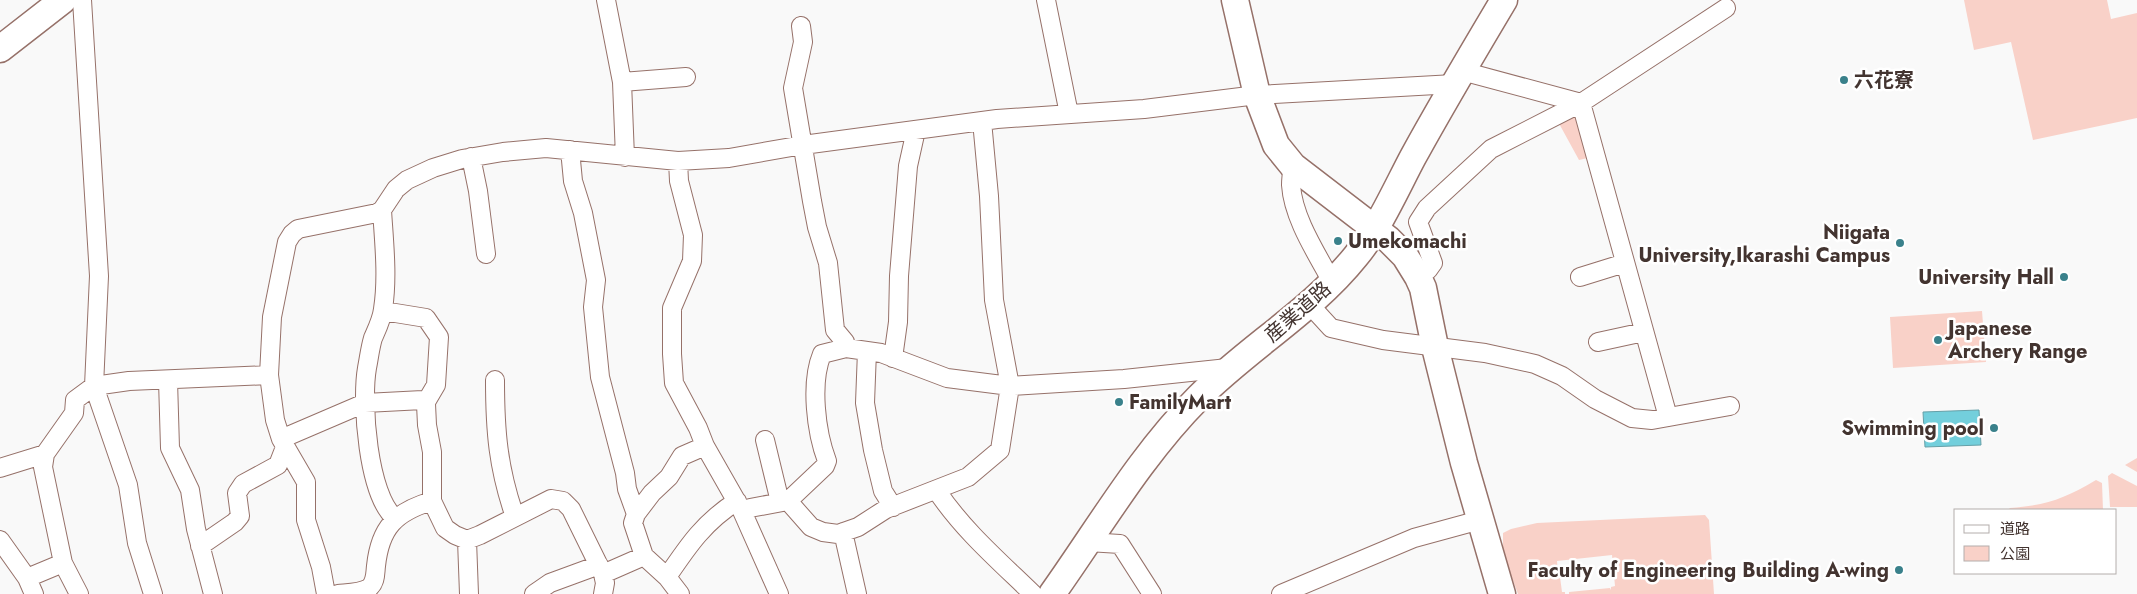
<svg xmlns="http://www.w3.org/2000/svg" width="2137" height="594" viewBox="0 0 2137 594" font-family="Jost,'Noto Sans JP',sans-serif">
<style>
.green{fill:#f9d1c8}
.water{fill:#73cfdc;stroke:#65a0a8}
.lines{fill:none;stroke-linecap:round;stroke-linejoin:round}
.street-casing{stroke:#967169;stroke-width:20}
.secondary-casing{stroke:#967169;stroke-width:29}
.street{stroke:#fff;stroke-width:18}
.secondary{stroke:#fff;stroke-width:26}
.poi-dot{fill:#3a818b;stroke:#fff;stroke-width:2}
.labels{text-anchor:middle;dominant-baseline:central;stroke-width:5;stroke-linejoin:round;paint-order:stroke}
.poi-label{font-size:20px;font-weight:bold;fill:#433430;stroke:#fff;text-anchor:start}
.street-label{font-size:20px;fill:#433430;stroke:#fff}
</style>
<rect width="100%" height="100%" fill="#f9f9f9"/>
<path class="green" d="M1964 0H2107L2111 19 2137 13V118L2033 140 2011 42 1974 50Z
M1576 109 1592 157 1579 160 1556 118Z
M1982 311 1986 362 1893 368 1890 317Z
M2137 458V472L2125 465Z
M2112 473 2137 486V507H2110L2108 476Z
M2096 480 2102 483 2103 510H2008L2010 508C2047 505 2064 499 2096 480Z
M1705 515 1709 520 1714 594H1569V592L1610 588 1611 590V587L1615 586 1612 555 1557 561 1558 573 1554 574 1553 577H1560L1562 592H1565V594H1518L1503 554V533L1511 529 1537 523Z"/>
<path class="water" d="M1979 410 1981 445 1925 447 1923 412Z"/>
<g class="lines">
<defs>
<path id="street" d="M82 0 99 276 94 386 128 485 137 543 153 594
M606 0 622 82 625 157
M1046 0 1069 114
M801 26 803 42 793 88 812 201 817 227 828 263 835 330 845 342 846 348
M1462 71 1581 103 1668 417
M622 82 686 77
M570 150 573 181 583 213 596 280 593 307 600 377 625 473 627 489 636 514 633 523 644 556 667 577 680 594
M471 157 478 191 486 254
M678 161 679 181 693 235 692 261 672 308V354L674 383 698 428 705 446 742 511 779 594
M1293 166C1292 172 1291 179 1291 185 1293 218 1317 254 1332 282
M382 210C384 242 388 277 383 309 382 319 377 329 373 338 370 348 369 358 367 368 361 402 368 496 395 518
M1416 273 1428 270 1433 263 1418 222 1427 208 1491 149 1581 103 1726 8
M1580 277 1625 263
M1309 304 1331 328 1383 340 1485 353 1535 364 1562 376 1595 399 1632 418 1652 420 1730 406
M383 311 426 318 439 337 436 385 426 402
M1598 342 1644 332
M867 351 865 403 873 450 883 491 893 507
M893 358 898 322 899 276 908 166 916 130
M168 380 170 448 190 490 196 529 213 594
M495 380C495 431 498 468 515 517
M281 439 365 403 423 400 426 404 427 425 432 452V501L445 528 455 535 467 540 480 535 551 499 563 501 571 509 603 574 644 556
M765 440 780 502
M0 468 45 454
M937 491C963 530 999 561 1033 594
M788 501 811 527 823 532 838 534 858 527 886 509 968 477 1000 450 1010 386 994 300 989 196 982 121
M742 511 750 508 788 501 825 466 827 461C816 432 810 383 822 354L846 348 881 353 947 378 1010 386 1124 379 1228 368
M636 514 652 493 669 477 682 456 705 446
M843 532 857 594
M0 540 27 578 34 594
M467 540 469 594
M1088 542 1120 544 1152 594
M200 546 235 522 240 516 237 493 243 484 278 465 285 447
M667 577C688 546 704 522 737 501
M27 578 63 563
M79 594 63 563 43 467 45 454 74 413 75 400 94 386 129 381 269 375
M326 594 321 567 306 520V482L281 439 275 420 269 375 272 317 287 242 292 234 298 229 377 213 382 210 396 189 407 180 433 168 462 159 503 152 546 148 678 161 729 158 803 145 997 119 1144 109 1257 95 1454 84
M338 594C348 593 361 593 369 588 376 582 375 574 376 566 380 528 395 512 432 501
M534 594 550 583 599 565
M603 594 605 583 603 574
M1281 594 1414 538 1480 520"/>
<path id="secondary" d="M1235 0 1257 95 1276 145 1293 166 1388 239 1405 256 1418 277 1423 288 1435 347 1464 463 1502 594
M0 49 63 0
M1052 594C1099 528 1141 455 1199 397 1249 347 1312 311 1356 256 1379 228 1396 189 1413 157 1442 104 1473 52 1504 0"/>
</defs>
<use href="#street" class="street-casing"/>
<use href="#secondary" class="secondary-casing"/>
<use href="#street" class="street"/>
<use href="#secondary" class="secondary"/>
</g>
<g class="poi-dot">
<circle cx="1844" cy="80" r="5"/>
<circle cx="1338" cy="241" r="5"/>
<circle cx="1900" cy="243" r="5"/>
<circle cx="2064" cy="277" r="5"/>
<circle cx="1938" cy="340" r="5"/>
<circle cx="1119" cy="402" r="5"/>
<circle cx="1994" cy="428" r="5"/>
<circle cx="1899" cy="570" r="5"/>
</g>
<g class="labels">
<g class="poi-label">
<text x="1854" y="80">六花寮</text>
<text x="1890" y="232" text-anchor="end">Niigata<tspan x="1890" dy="23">University,Ikarashi Campus</tspan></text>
<text x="1348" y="241">Umekomachi</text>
<text x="2054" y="277" text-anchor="end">University Hall</text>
<text x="1948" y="328">Japanese<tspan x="1948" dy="23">Archery Range</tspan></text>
<text x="1129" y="402">FamilyMart</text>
<text x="1984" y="428" text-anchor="end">Swimming pool</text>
<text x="1889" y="570" text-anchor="end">Faculty of Engineering Building A-wing</text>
</g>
<g class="street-label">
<text transform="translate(1298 312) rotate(-41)">産業道路</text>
</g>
</g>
<rect x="1954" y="509" width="162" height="65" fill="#ffffff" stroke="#b4aeac"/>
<rect x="1964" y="525" width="25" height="8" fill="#ffffff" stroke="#b4aeac"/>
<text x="2000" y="534" font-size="15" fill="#433430">道路</text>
<rect x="1964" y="546" width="25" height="15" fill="#f9d1c8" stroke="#b4aeac"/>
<text x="2000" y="559" font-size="15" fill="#433430">公園</text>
</svg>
